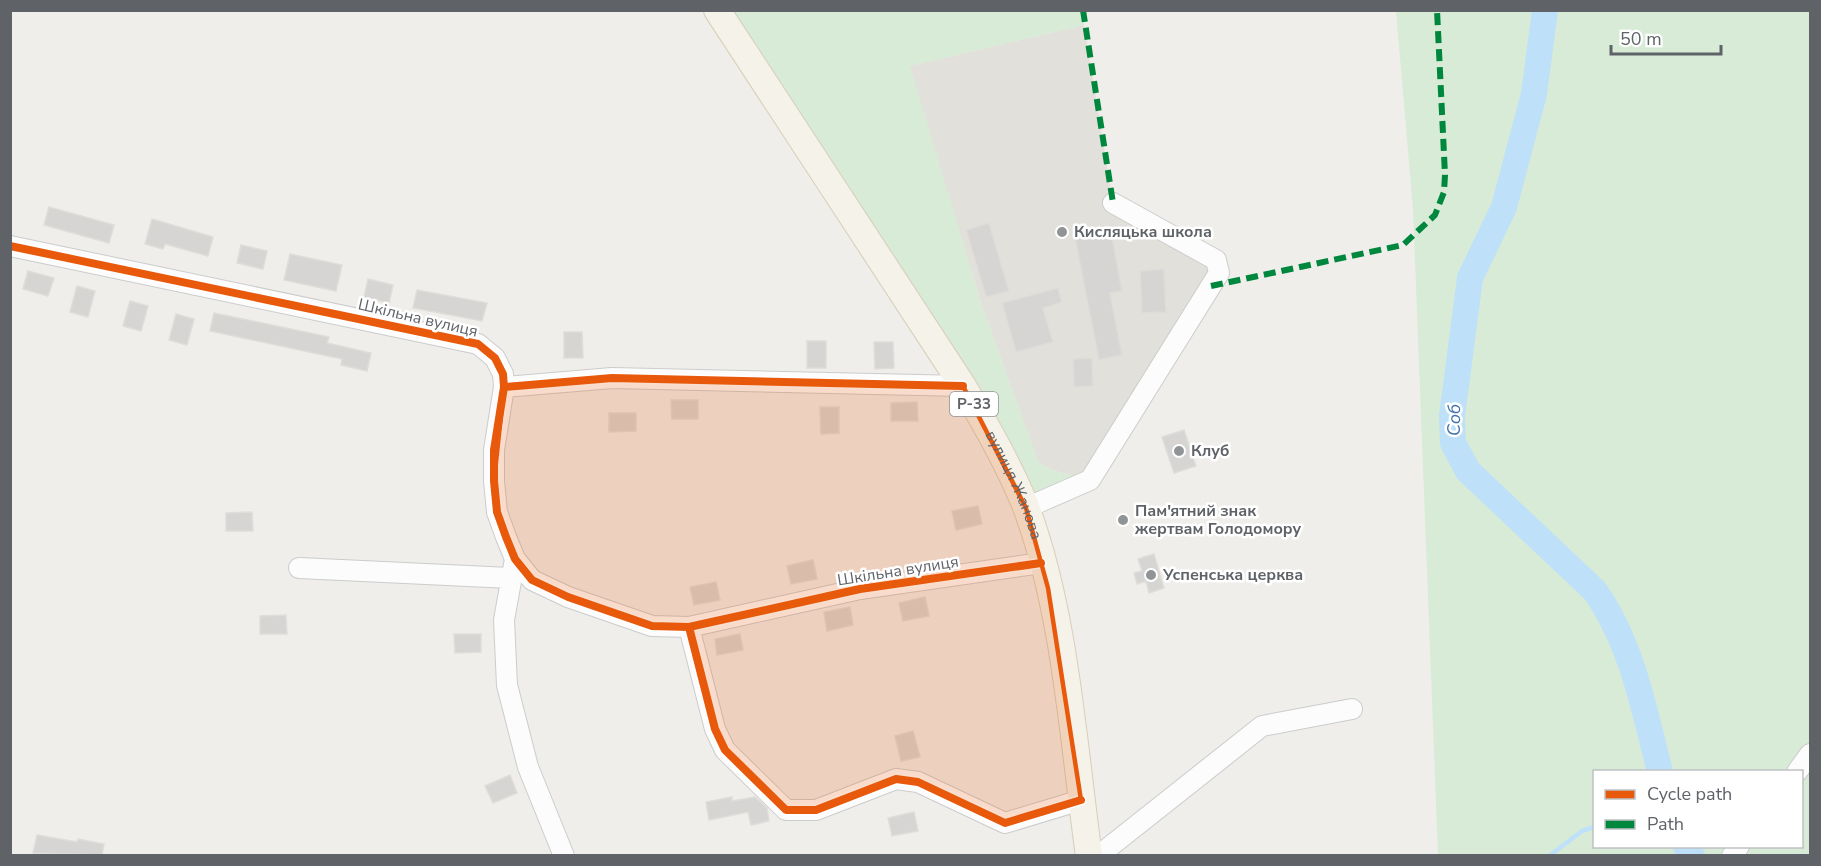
<svg xmlns="http://www.w3.org/2000/svg" width="1821" height="866" viewBox="0 0 1821 866" font-family="'Nunito Sans',sans-serif">
<style>
.education{fill:#e2e0da}
.green{fill:#d8ebd6;fill-rule:evenodd}
.lines{fill:none;stroke-linecap:round;stroke-linejoin:round}
.stream{stroke:#bfe0f9;stroke-width:4.5}
.river{stroke:#bfe0f9;stroke-width:26}
.building{fill:#d6d5d3;stroke:#deddd9;stroke-width:1.5}
.minor-casing{stroke:#cbcccc;stroke-width:22}
.major-casing{stroke:#d7ceb8;stroke-width:28}
.minor{stroke:#fdfcfc;stroke-width:20}
.major{stroke:#f4f2e9;stroke-width:26}
.quiet{stroke:#00873e;stroke-width:6;stroke-dasharray:12 6;stroke-linecap:butt}
.cycleway-casing{stroke:#fff;stroke-width:11}
.cycleway{stroke:#e8590c;stroke-width:8}
.marked{fill:#e8590c;fill-opacity:0.2;stroke:#e8590c;stroke-width:4.5;stroke-linejoin:round}
.poi-dot{fill:#919496;stroke:#fff;stroke-width:2}
.labels{text-anchor:middle;dominant-baseline:central;stroke-width:5;stroke-linejoin:round;paint-order:stroke}
.shield{fill:#fff;stroke:#8f9295;stroke-width:1.5}
.shield-label{font-size:15px;font-weight:bold;fill:#5f6368}
.poi-label{font-size:16px;font-weight:bold;fill:#5f6368;stroke:#fff;text-anchor:start}
.street-label{font-size:16px;fill:#5f6368;stroke:#fff}
.water-label{font-size:18px;font-style:italic;fill:#4174aa;stroke:#fff}
</style>
<rect width="100%" height="100%" fill="#efeeea"/>
<path class="education" d="M1084 25 1113 203 1216 260 1090 480 1052 470 1038 462 980 300 909 66Z"/>
<path class="green" d="M717 11H1083L1084 25 910 66 980 300 1038 462 1052 470 1090 480 1026 508Z
M1396 11H1810V855H1438L1413 209ZM1594 772H1802V846H1594Z"/>
<g class="lines">
<path class="stream" d="M1549 856 1582 831 1594 827"/>
<path class="river" d="M1545 10 1534 94 1504 207 1470 278 1452 416 1453 443 1468 471 1595 591C1632 644 1644 709 1660 772
M1686 846 1692 856"/>
</g>
<path class="building" d="M49 207 114 225 109 243 44 225Z
M152 219 213 237 208 256 165 244 163 249 145 244Z
M989 223 1009 291 986 297 966 230Z
M1098 228 1100 239 1112 236 1122 291 1110 293 1122 355 1099 360 1074 233Z
M241 245 267 251 263 269 237 263Z
M290 254 342 265 336 291 284 280Z
M1164 269 1166 312 1142 313 1140 271Z
M28 271 54 278 48 296 23 289Z
M368 279 393 285 389 303 364 297Z
M77 286 95 291 88 317 70 312Z
M1058 288 1062 302 1043 308 1053 342 1016 352 1002 303Z
M417 290 487 303 482 321 413 308Z
M130 301 148 306 141 331 123 326Z
M214 313 329 337 327 343 371 353 367 371 341 365 342 359 210 331Z
M176 314 194 319 187 345 169 340Z
M564 332H582L583 358H564Z
M807 341H826V368H807Z
M874 342H893L894 368 875 369Z
M1092 358 1093 386 1074 387 1073 359Z
M671 400H698V419H672Z
M917 402 918 421H891V403Z
M820 407H839V433L821 434Z
M609 413H636V431L609 432Z
M1184 430 1196 466 1174 473 1162 437Z
M978 506 982 524 956 530 952 511Z
M252 512 253 531H226V513Z
M1154 554 1164 588 1149 593 1146 581 1137 584 1134 573 1142 571 1138 559Z
M813 560 817 579 791 584 787 566Z
M716 582 720 600 694 605 690 587Z
M925 597 929 616 903 621 899 603Z
M850 607 853 625 827 631 824 612Z
M286 615 287 634H260V616Z
M454 634H481V652L455 653Z
M740 634 743 650 717 655 715 639Z
M913 731 920 757 901 761 895 736Z
M510 775 517 793 493 803 485 786Z
M732 797V801L755 797 767 808 769 821 751 825 748 812 709 820 706 802Z
M914 812 918 831 892 836 888 818Z
M37 835 77 842 78 839 104 844 102 855 33 853Z"/>
<g class="lines">
<defs>
<path id="minor" d="M10 246 478 344 495 358 503 374 504 387 494 450V481L497 512 506 537 515 559 532 580 568 597 652 626 689 627 860 589 1041 563
M504 387 612 378 963 386
M1026 508 1090 480 1219 273 1216 260 1113 203
M515 559 504 620 507 685 528 767 564 856
M299 568 512 578
M689 627 715 729 725 750 786 810H816L896 779 918 782 1005 823 1081 800
M1797 772 1810 754
M1098 856 1262 726 1352 709
M1732 856 1739 846"/>
<g id="major">
<path id="s1" d="M717 10 963 386C986 425 1009 465 1026 507 1066 615 1073 742 1089 856"/>
</g>
</defs>
<use href="#minor" class="minor-casing"/>
<use href="#major" class="major-casing"/>
<use href="#minor" class="minor"/>
<use href="#major" class="major"/>
<path class="quiet" d="M1083 10 1113 203
M1211 286 1403 245 1435 215 1444 192 1445 175 1437 10"/>
<defs>
<path id="cycleway" d="M10 246 478 344 495 358 503 374 504 387 494 450V481L497 512 506 537 515 559 532 580 568 597 652 626 689 627 860 589 1041 563
M504 387 612 378 963 386
M689 627 715 729 725 750 786 810H816L896 779 918 782 1005 823 1081 800"/>
</defs>
<use href="#cycleway" class="cycleway-casing"/>
<use href="#cycleway" class="cycleway"/>
</g>
<path class="marked" d="M612 378 963 386 1026 508 1048 588 1081 800 1005 823 918 782 896 779 816 810H786L725 750 715 729 689 627 652 626 568 597 532 580 515 559 497 512 494 481 504 387Z"/>
<g class="poi-dot">
<circle cx="1062" cy="232" r="6"/>
<circle cx="1179" cy="451" r="6"/>
<circle cx="1123" cy="520" r="6"/>
<circle cx="1151" cy="575" r="6"/>
</g>
<g class="labels">
<rect class="shield" x="950" y="392" width="48" height="24" rx="4.5"/>
<g class="shield-label">
<text x="974" y="404">Р-33</text>
</g>
<g class="poi-label">
<text x="1074" y="232">Кисляцька школа</text>
<text x="1191" y="451">Клуб</text>
<text x="1135" y="511">Пам'ятний знак<tspan x="1135" dy="18">жертвам Голодомору</tspan></text>
<text x="1163" y="575">Успенська церква</text>
</g>
<g class="street-label">
<text transform="translate(418 318) rotate(13)">Шкільна вулиця</text>
<text stroke="none"><textPath href="#s1" startOffset="561">вулиця Жанова</textPath></text>
<text transform="translate(898 571) rotate(-9)">Шкільна вулиця</text>
</g>
<g class="water-label">
<text transform="translate(1454 420) rotate(-89)">Соб</text>
</g>
</g>
<rect width="1821" height="866" fill="none" stroke="#5f6368" stroke-width="24"/>
<rect x="1593" y="770" width="210" height="78" fill="#ffffff" stroke="#bfc1c3" stroke-width="1.5"/>
<rect x="1605" y="790" width="30" height="9" fill="#e8590c" stroke="#bfc1c3" stroke-width="1.5"/>
<text x="1647" y="800" font-size="18" fill="#5f6368">Cycle path</text>
<rect x="1605" y="820" width="30" height="9" fill="#00873e" stroke="#bfc1c3" stroke-width="1.5"/>
<text x="1647" y="830" font-size="18" fill="#5f6368">Path</text>
<path d="M1611 45v9h110v-9" fill="none" stroke="#5f6368" stroke-width="3"/>
<text x="1620" y="45" font-size="18" fill="#5f6368" stroke="#ffffff" stroke-width="4.5" paint-order="stroke">50 m</text>
</svg>
